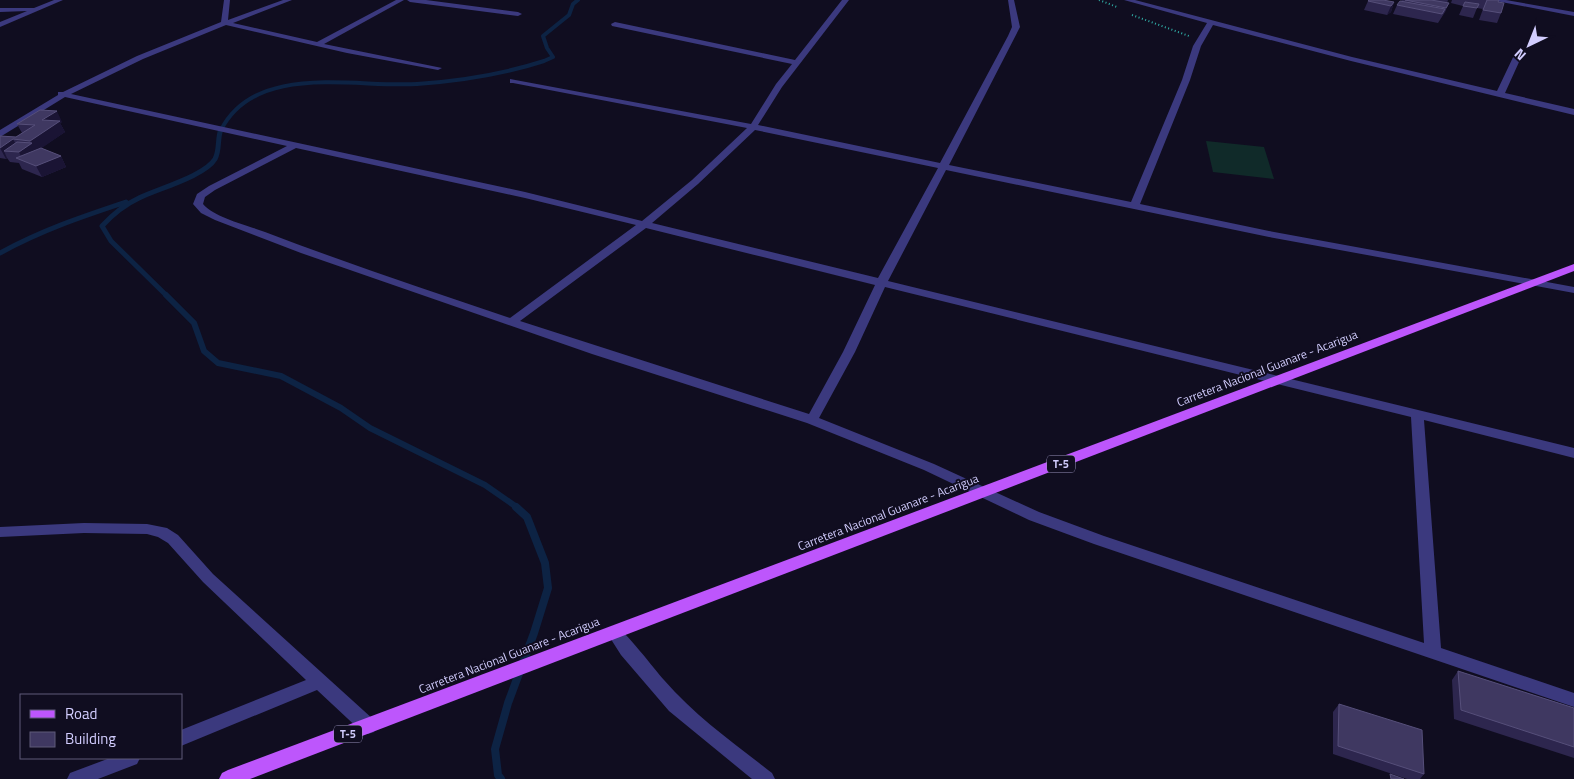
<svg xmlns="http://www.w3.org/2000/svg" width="1574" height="779" viewBox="0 0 1574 779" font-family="'Titillium Web',sans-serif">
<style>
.green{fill:#102a29}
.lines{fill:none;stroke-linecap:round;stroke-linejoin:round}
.stream-far3{stroke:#0d2344;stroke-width:4}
.stream-far2{stroke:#0d2344;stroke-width:5}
.stream-far1{stroke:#0d2344;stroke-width:6}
.stream{stroke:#0d2344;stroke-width:8}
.path{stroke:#30afa7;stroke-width:2;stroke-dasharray:1 2.5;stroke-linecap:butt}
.minor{fill:#3b397e;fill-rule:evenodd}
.primary{fill:#bd56fc;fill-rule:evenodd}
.wall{fill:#2d264e}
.shaded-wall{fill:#1a1434}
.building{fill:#3f3861;stroke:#564f7a}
.labels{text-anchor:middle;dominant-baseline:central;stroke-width:4;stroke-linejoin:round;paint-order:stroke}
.shield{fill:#100d20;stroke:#9893bb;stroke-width:1}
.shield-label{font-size:11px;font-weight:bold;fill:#d2cdfe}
.street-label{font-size:12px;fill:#d2cdfe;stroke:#100d20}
</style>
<rect width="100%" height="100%" fill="#100d20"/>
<path class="green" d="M1206 141 1264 147 1274 179 1213 172Z"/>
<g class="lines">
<path class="stream-far3" d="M221 130C256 62 355 88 417 84 459 81 504 74 544 61L553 57 547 48 543 36 569 15 573 4 578 0"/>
<path class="stream-far2" d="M0 253C42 230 81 217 126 202
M167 296 111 241 102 226C113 214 124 205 139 198 157 189 205 176 215 159 220 150 217 139 221 129"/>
<path class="stream-far1" d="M166 295 194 323 204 351 218 363 281 376 341 408 370 428 485 485 518 508"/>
<path class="stream" d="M501 779 498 775 495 749 508 703 534 633 548 588 545 563 527 517 516 507"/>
<path class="path" d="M1099 0 1117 7
M1132 15 1189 36"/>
<path class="minor" d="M54 0H63L0 27V22L27 11 0 12V8H34Z
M224 0H230L228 20 283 0H292L233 23 317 42 396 0H404L324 44 442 68 438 70 347 53 226 25 143 59 71 94 525 192 642 221 692 180 747 128 513 83H510V79L751 124 776 84 792 64 612 26 611 24 615 22 795 60 842 0H849L782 87 758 125 940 163 1008 36 1012 27 1008 0H1014L1020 27 949 165 1131 202 1182 80 1193 46 1207 23 1124 0H1135L1352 57 1497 91 1516 51 1523 49 1524 51 1505 93 1574 109V115L1351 61 1213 25 1201 46 1190 80 1140 204 1269 231 1574 287V293L1269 237 946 170 888 281 1574 448V458L1424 420 1441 648 1574 693V707L1094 544 1029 520 924 470 807 423 592 354 301 253 215 220 201 213 193 204 197 194 209 186 287 146 65 97 0 137V130L58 95V92H63L137 56 221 22ZM755 130 938 168 878 278 652 223 698 184ZM296 148 525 198 636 225 510 318C428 290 346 263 265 232 247 225 215 218 203 204L205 197 215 190ZM646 228 875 285 843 352 809 414 520 321ZM885 287 1411 417 1424 643 1104 536 1039 512 934 464 819 418 855 352Z
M407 0H426L518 12 522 14 518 16 410 2Z
M1491 0H1506L1574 12V16Z
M84 523 147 524 167 528 178 535 213 574 374 720 377 726 374 732 368 734 362 732 317 690 181 746V730L306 680 203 582 168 543 158 537 147 534 84 533 0 537V527Z
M615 626C624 629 655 670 664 680 695 716 735 744 772 773L775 779H752L669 711 621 655 607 633 609 628Z
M110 758H140L137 764 98 779H67L70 773Z"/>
<path class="primary" d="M1574 264V271L250 779H219L222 773 228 770Z"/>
</g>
<path class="wall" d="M1402 0H1448L1447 3H1449L1445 12 1438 23 1393 14 1397 5Z
M1452 0H1499L1498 2 1501 13 1497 23 1479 20 1483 9 1477 8 1473 18 1459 15 1463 6 1451 3Z
M1368 1 1394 2 1391 12 1387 15 1364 10Z
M62 122 60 123 65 132 41 148 61 156 66 167 42 177 22 169 19 163 10 162 7 158 6 159 0 158V136L16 137 22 133 17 124Z
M1458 671 1574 708V758L1454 719 1452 680Z
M1339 704 1424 774 1420 779H1407L1333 754V712Z"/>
<path class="shaded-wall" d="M1394 2 1391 12 1387 15 1391 6Z
M57 111 62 122 60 123 65 132 23 161 19 152 32 144 30 141 42 120Z
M13 139 19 150 4 151 7 158 6 159 0 148Z
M61 156 66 167 42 177 36 166Z"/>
<path class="building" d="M1369 0H1383L1394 2 1391 6 1368 1Z
M1405 0H1431L1449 3 1446 8Z
M1487 0H1499L1498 2 1504 3 1501 13 1483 10Z
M1400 1 1445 9 1442 14 1397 5Z
M1465 2 1479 4 1477 8 1463 6Z
M40 110 57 111 42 120 60 121 30 141 13 139 0 148V136L16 137 35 125 17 124Z
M17 142 32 143 19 152 4 151Z
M41 148 61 156 36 166 16 158Z
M1458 671 1574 708V747L1461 710Z
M1339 704 1422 730 1424 774 1338 746Z
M1390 774 1404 779H1391Z"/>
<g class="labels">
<g class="shield">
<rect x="1047" y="455.5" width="28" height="17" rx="4"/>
<rect x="334" y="725.5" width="28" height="17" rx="4"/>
</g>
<g class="shield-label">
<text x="1061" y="464">T-5</text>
<text x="348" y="734">T-5</text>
</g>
<g class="street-label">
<text transform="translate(1267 368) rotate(-21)">Carretera Nacional Guanare - Acarigua</text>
<text transform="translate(888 512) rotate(-21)">Carretera Nacional Guanare - Acarigua</text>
<text transform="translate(509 655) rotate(-21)">Carretera Nacional Guanare - Acarigua</text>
</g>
</g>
<rect x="20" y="694" width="162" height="65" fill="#100d20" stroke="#5e5a79"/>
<rect x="30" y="710" width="25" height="8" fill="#bd56fc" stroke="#5e5a79"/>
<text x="65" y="719" font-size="15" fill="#d2cdfe">Road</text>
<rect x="30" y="732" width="25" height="15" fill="#3f3861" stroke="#5e5a79"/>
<text x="65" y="744" font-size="15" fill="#d2cdfe">Building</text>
<g transform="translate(1529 45) rotate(223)" stroke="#100d20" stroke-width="4" paint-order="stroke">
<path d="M0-4L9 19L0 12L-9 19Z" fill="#d2cdfe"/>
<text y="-8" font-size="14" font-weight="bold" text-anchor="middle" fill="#d2cdfe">N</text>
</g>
</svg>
